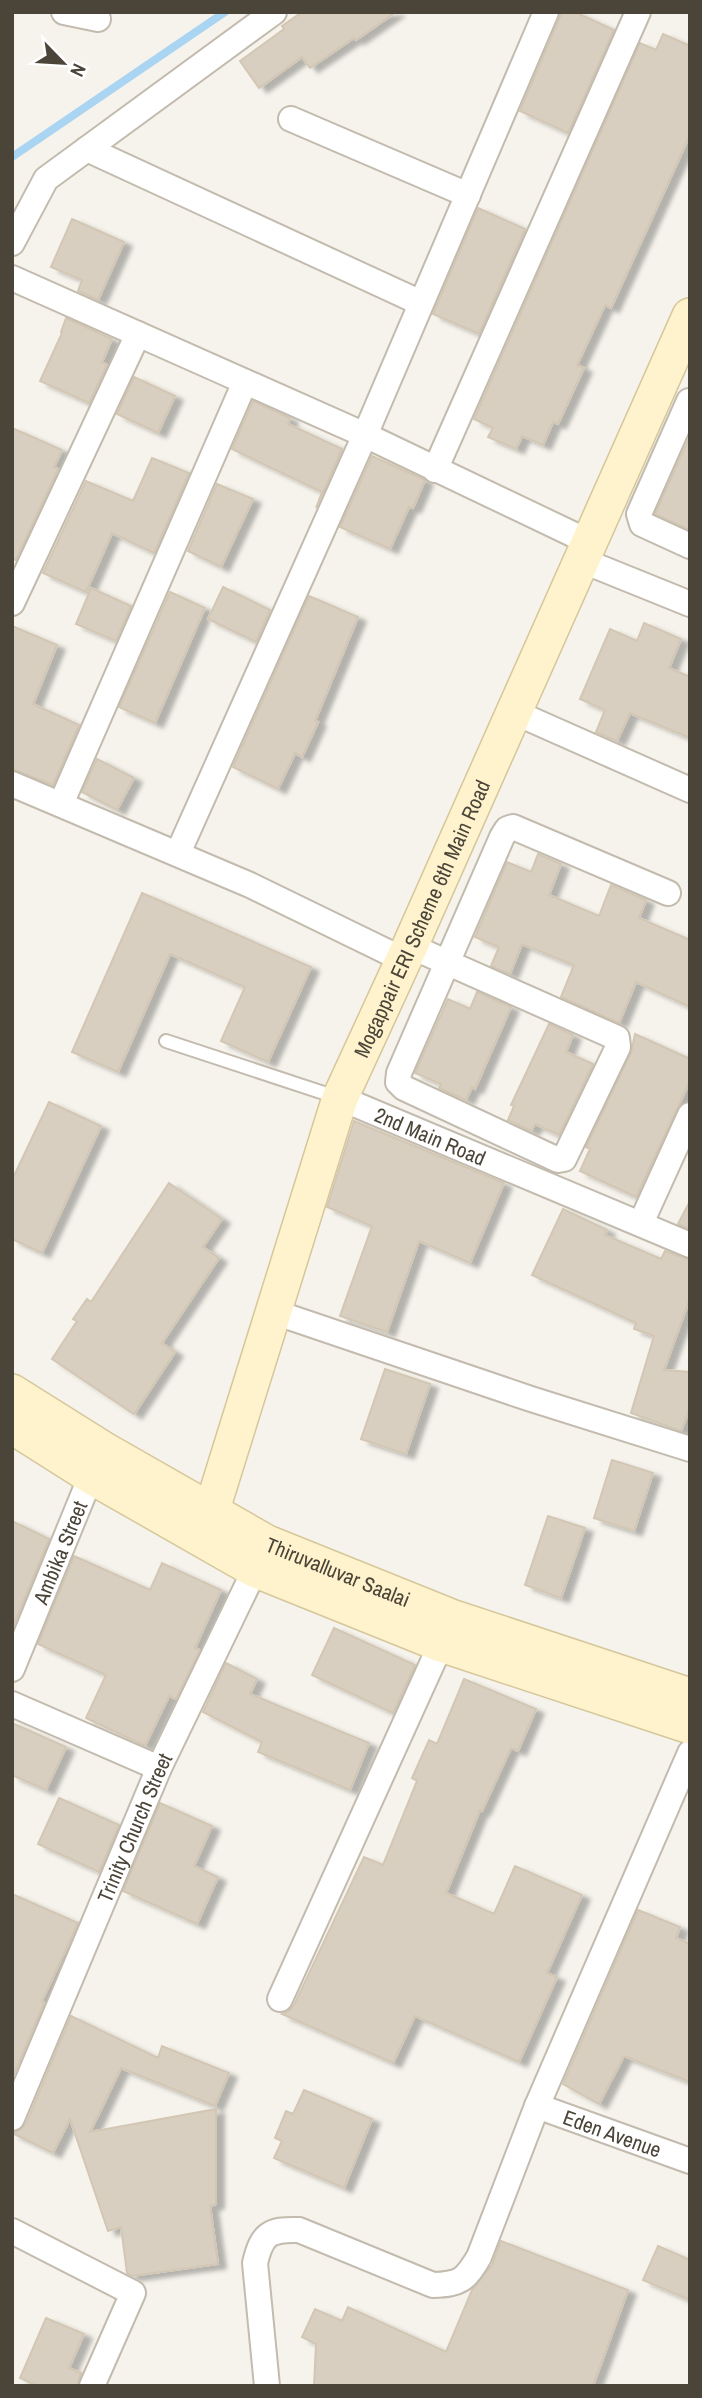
<svg xmlns="http://www.w3.org/2000/svg" width="702" height="2398" viewBox="0 0 702 2398" font-family="'Archivo Narrow',sans-serif">
<style>
.lines{fill:none;stroke-linecap:round;stroke-linejoin:round}
.stream{stroke:#a9d4f2;stroke-width:8}
.building{fill:#d8cfc1;stroke:#d3c7b4;stroke-width:2;filter:url(#shadow)}
.lane-casing{stroke:#c2bbae;stroke-width:16}
.street-casing{stroke:#c2bbae;stroke-width:28}
.secondary-casing{stroke:#d6c79b;stroke-width:38}
.lane{stroke:#fff;stroke-width:12}
.street{stroke:#fff;stroke-width:24}
.secondary{stroke:#fff3cd;stroke-width:35}
.labels{text-anchor:middle;dominant-baseline:central;stroke-width:5;stroke-linejoin:round;paint-order:stroke}
.street-label{font-size:21px;fill:#4b4439;stroke:#fff}
</style>
<defs>
<filter id="shadow"><feDropShadow dx="8" dy="4.5" stdDeviation="2" flood-color="#0004"/></filter>
</defs>
<rect width="100%" height="100%" fill="#f6f3ec"/>
<g class="lines">
<path class="stream" d="M12 157 225 12"/>
</g>
<path class="building" d="M302 12H396L356 40 354 38 310 68 302 57 259 88 240 61 284 29 282 26Z
M562 12H575L614 30 568 133 520 111Z
M663 34 690 46V135L611 308 605 305 577 365 584 368 558 424 553 422 543 445 522 436 516 449 488 437 493 428 474 419 640 43 656 50Z
M478 208 525 229 479 334 433 314Z
M72 219 124 242 98 300 78 291 82 280 51 267Z
M66 318 112 339 102 362 107 365 89 403 40 381 62 333 61 332Z
M134 377 175 396 158 433 117 414Z
M253 401 290 418 288 424 342 449 316 508 322 492 232 449Z
M12 428 62 450 54 467 58 469 16 560 12 559Z
M690 436V530L655 514Z
M372 456 425 480 413 508 409 507 390 549 340 527Z
M152 458 189 473 154 553 112 533 86 592 43 573 86 481 133 501Z
M217 484 253 499 221 567 188 551Z
M223 587 270 610 256 642 208 619Z
M91 588 131 606 116 641 76 624Z
M170 592 205 608 155 723 119 707Z
M309 596 358 617 315 721 318 722 302 757 295 753 278 789 233 767Z
M644 623 681 639 669 668 690 677V738L630 713 617 741 596 732 605 710 580 699 610 629 637 641Z
M12 626 57 645 33 704 79 725 53 785 12 769Z
M97 759 134 778 117 810 82 792Z
M538 854 561 864 549 895 599 916 611 885 646 900 639 918 690 940V1007L636 982 619 1023 561 997 574 965 522 944 510 974 491 966 499 947 475 937 507 862 531 872Z
M142 893 311 967 268 1062 221 1041 245 987 170 954 118 1072 72 1052Z
M477 992 511 1007 475 1089 472 1087 466 1100 439 1088 441 1084 415 1073 448 999 470 1009Z
M549 1024 573 1035 566 1052 593 1064 559 1135 535 1124 531 1131 508 1120 514 1106 511 1105Z
M635 1034 690 1059V1081L636 1197 580 1171 590 1149 586 1147 631 1053Z
M49 1102 101 1126 42 1253 12 1239V1180Z
M354 1121 504 1183 470 1263 419 1241 387 1332 340 1316 372 1226 327 1207Z
M169 1183 222 1219 203 1247 219 1258 162 1343 175 1352 134 1414 52 1359 77 1321 73 1319 87 1299 91 1302Z
M690 1201V1229L678 1224Z
M563 1209 607 1230 605 1235 661 1259 665 1251 690 1260V1298L664 1370 690 1372V1408L681 1431 631 1413 654 1336 634 1329 636 1323 532 1275Z
M385 1369 430 1384 406 1454 361 1439Z
M612 1460 653 1473 634 1531 594 1518Z
M548 1516 585 1528 561 1598 525 1585Z
M12 1521 49 1539 12 1629Z
M74 1556 150 1590 162 1563 221 1590 195 1648 200 1650 176 1699 169 1696 145 1746 86 1718 106 1675 38 1644Z
M334 1628 415 1665 393 1713 312 1675Z
M226 1663 257 1679 250 1694 369 1743 350 1790 258 1752 262 1742 203 1712Z
M464 1679 536 1709 518 1751 511 1748 482 1811 480 1810 446 1893 494 1914 515 1866 582 1895 547 1973 557 1977 519 2062 415 2016 393 2063 282 2014 289 2011 294 2005 364 1857 383 1865 417 1781 412 1778 429 1740 437 1744Z
M12 1723 66 1747 46 1790 12 1775Z
M59 1798 119 1825 99 1872 38 1844Z
M160 1803 212 1826 194 1866 218 1877 197 1924 123 1891Z
M12 1894 78 1923 42 2001 44 2003 12 2079Z
M638 1910 680 1927 676 1938 690 1944V2082L624 2056 599 2104 563 2084Z
M71 2016 158 2058 162 2046 229 2073 215 2106 121 2068 90 2132 216 2109V2204L210 2206 218 2264 132 2276 127 2273 121 2227 108 2231 70 2119 53 2153 12 2133 20 2130 26 2124Z
M304 2090 372 2119 344 2188 274 2158 282 2141 275 2138 286 2111 293 2114Z
M501 2241 628 2290 593 2386H314L316 2344 302 2337 315 2309 342 2321 348 2307 446 2352 472 2290 492 2265Z
M658 2246 690 2260V2300L643 2280Z
M46 2318 84 2334 69 2368 81 2373 77 2386H37L20 2378Z"/>
<g class="lines">
<defs>
<path id="lane" d="M166 1041 339 1098"/>
<g id="street">
<path d="M64 12 98 19"/>
<path d="M291 119 468 195"/>
<path d="M87 149 421 303"/>
<path d="M12 243 46 179 274 12"/>
<path d="M12 278 365 435 589 542"/>
<path d="M689 401 639 514 642 524 690 546"/>
<path d="M435 470 638 12"/>
<path d="M581 560 690 604"/>
<path d="M12 603 138 334"/>
<path d="M514 712 690 790"/>
<path d="M12 784 250 885 404 960"/>
<path d="M61 804 245 382"/>
<path d="M178 853 365 435 546 12"/>
<path d="M410 946 617 1038 618 1047 564 1159 558 1160 404 1088 398 1082 399 1073 502 837 507 829 513 827 668 893"/>
<path id="s1" d="M340 1098 690 1245"/>
<path d="M641 1223 690 1115"/>
<path d="M274 1312 531 1399 690 1449"/>
<path id="s2" d="M12 1669 91 1476"/>
<path d="M12 1704 159 1768"/>
<path d="M280 1999 441 1644"/>
<path id="s3" d="M537 2106 690 2161"/>
<path id="s4" d="M12 2118 159 1768 261 1557"/>
<path d="M12 2231 133 2293 92 2386"/>
<path d="M267 2386 255 2263C262 2234 269 2229 299 2230L433 2285C461 2284 465 2280 479 2257L537 2106 690 1753"/>
</g>
<g id="secondary">
<path id="s5" d="M12 1392 106 1451 267 1543 451 1617 690 1696"/>
<path d="M12 1426 91 1476 254 1569 441 1644 690 1726"/>
<path id="s6" d="M203 1538 340 1098 410 946 690 316"/>
</g>
</defs>
<use href="#lane" class="lane-casing"/>
<use href="#street" class="street-casing"/>
<use href="#secondary" class="secondary-casing"/>
<use href="#lane" class="lane"/>
<use href="#street" class="street"/>
<use href="#secondary" class="secondary"/>
</g>
<g class="labels">
<g class="street-label">
<text stroke="none"><textPath href="#s6" startOffset="658">Mogappair ERI Scheme 6th Main Road</textPath></text>
<text stroke="none"><textPath href="#s1" startOffset="98">2nd Main Road</textPath></text>
<text stroke="none"><textPath href="#s2" startOffset="126">Ambika Street</textPath></text>
<text stroke="none"><textPath href="#s5" startOffset="373">Thiruvalluvar Saalai</textPath></text>
<text stroke="none"><textPath href="#s4" startOffset="315">Trinity Church Street</textPath></text>
<text stroke="none"><textPath href="#s3" startOffset="80">Eden Avenue</textPath></text>
</g>
</g>
<rect width="702" height="2398" fill="none" stroke="#4b4439" stroke-width="28"/>
<g transform="translate(63 63) rotate(115)" stroke="#ffffff" stroke-width="5" paint-order="stroke">
<path d="M0-5L12 26L0 18L-12 26Z" fill="#4b4439"/>
<text y="-10" font-size="19" font-weight="bold" text-anchor="middle" fill="#4b4439">N</text>
</g>
</svg>
